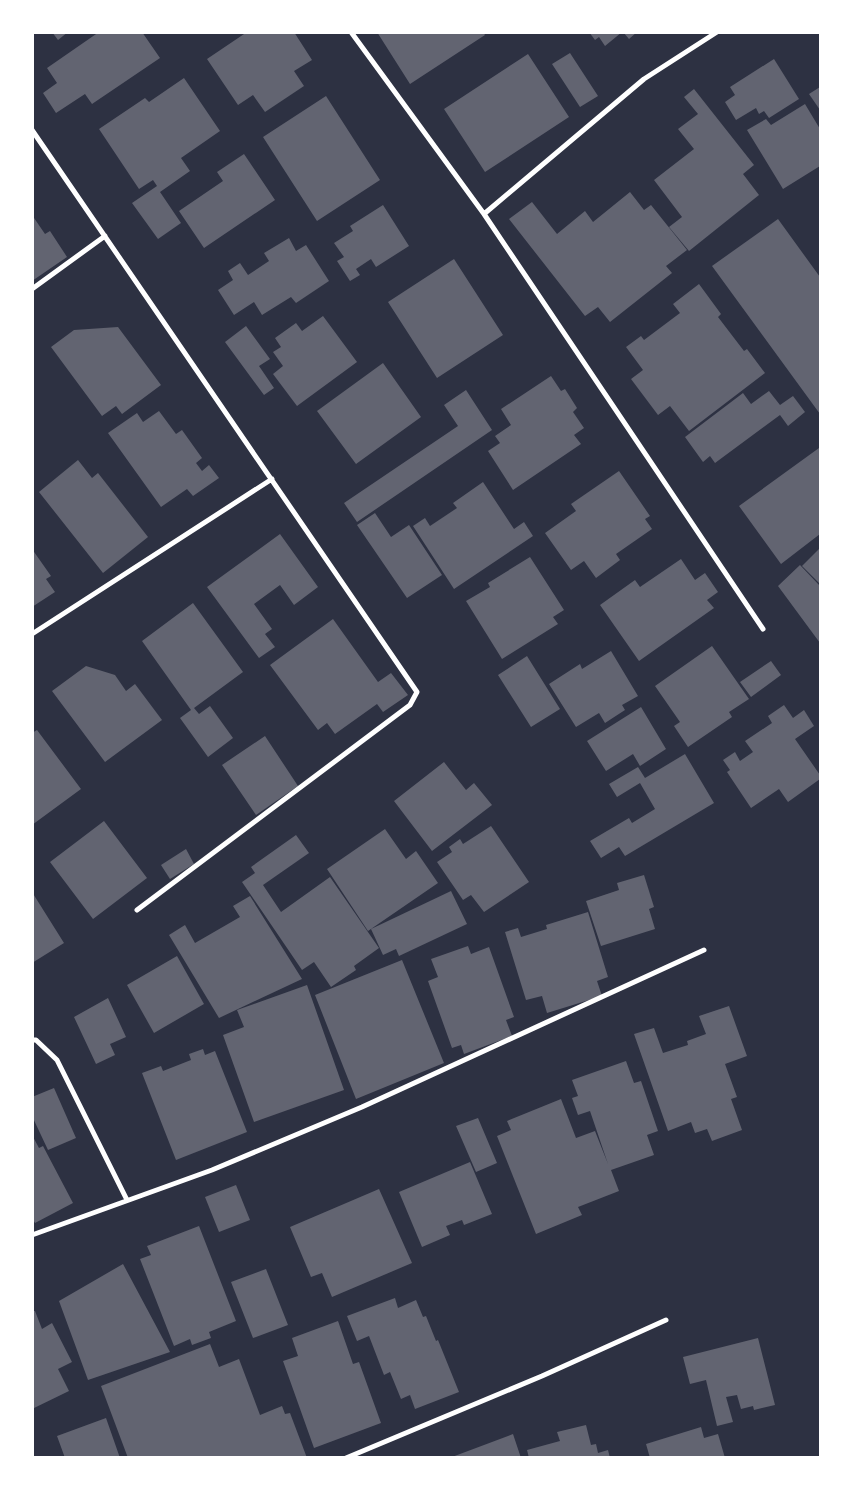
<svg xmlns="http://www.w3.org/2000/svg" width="853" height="1490" viewBox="0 0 853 1490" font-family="Ubuntu,sans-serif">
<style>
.building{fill:#626471}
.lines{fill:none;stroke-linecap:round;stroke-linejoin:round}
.minor{stroke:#fff;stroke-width:5}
</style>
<rect width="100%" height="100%" fill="#2d3142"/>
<path class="building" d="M52 32H68L58 40Z
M99 32H142L160 58 92 104 85 94 56 113 43 93 57 83 47 68Z
M247 32H294L312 60 294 71 304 86 265 112 253 95 238 105 207 59Z
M377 32H483L485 35 410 84Z
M589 32H622L605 46 599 37 595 40Z
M623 32H637L629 39Z
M570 53 598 96 580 107 552 64Z
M528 54 569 117 485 172 444 109Z
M774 59 799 99 769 118 764 111 759 114 756 108 736 120 725 102 735 95 730 87Z
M184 78 220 131 181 158 190 171 160 192 181 223 158 239 132 203 157 186 153 180 139 189 99 129 145 98 149 102Z
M820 87V110L809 94Z
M694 89 754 165 743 174 759 195 689 251 669 227 682 217 654 180 694 149 678 129 698 114 684 97Z
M326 96 380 180 317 221 263 137Z
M805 104 820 129V166L783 189 747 130 766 119 771 125Z
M244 154 275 200 204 248 179 211 223 181 217 172Z
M630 192 644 210 651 205 687 250 666 266 672 273 610 322 598 307 585 316 509 219 532 202 557 234 585 211 593 222Z
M383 205 409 246 376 267 371 259 356 269 360 275 350 281 337 261 344 257 334 243 353 231 350 226Z
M32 215 45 234 50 231 67 257 32 281Z
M778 219 820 277V414L712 266Z
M289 238 296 251 306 245 329 281 296 303 291 297 262 315 254 302 234 315 218 290 233 280 228 271 240 263 248 275 269 261 264 253Z
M454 259 503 335 437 378 388 302Z
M699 284 721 314 718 317 744 351 747 349 765 373 689 431 670 406 658 415 631 379 643 370 626 347 641 336 644 340 680 313 673 304Z
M323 316 357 362 297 406 273 374 283 366 273 352 281 347 275 338 296 323 302 331Z
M246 326 270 359 259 366 274 388 264 395 225 342Z
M118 327 161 385 122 414 116 406 102 416 51 347 74 330Z
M383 363 421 417 356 464 317 411Z
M551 376 561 391 565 389 577 408 573 412 584 428 574 435 581 444 513 490 488 451 500 443 495 436 511 425 501 409Z
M466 390 492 430 357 522 344 503 458 426 444 405Z
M769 391 780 405 793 396 805 412 788 426 780 415 715 463 710 456 703 462 685 437 743 393 751 404Z
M159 411 176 434 182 430 202 458 196 463 202 471 209 465 219 478 193 496 187 489 161 507 108 433 137 413 143 422Z
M819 448 820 534 781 564 739 506Z
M78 460 92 478 98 473 148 537 103 573 39 492Z
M619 471 650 516 645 519 652 529 616 554 620 560 596 578 584 561 571 570 545 533 576 511 571 504Z
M483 482 514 529 524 522 533 536 454 589 413 526 425 518 430 526 457 508 453 503Z
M375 513 391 537 409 525 442 575 407 598 357 525Z
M280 534 318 587 294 605 280 585 254 604 272 629 265 634 275 647 259 658 207 587Z
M820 548V584L802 566Z
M32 549 51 576 46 579 55 592 32 607Z
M530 557 564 610 553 617 558 624 502 659 466 601 490 587 488 583Z
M681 559 695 580 705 573 718 592 707 600 714 608 639 661 600 605 635 580 640 587Z
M800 565 820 586V643L778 586Z
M193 603 243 672 194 708 199 714 210 706 233 738 208 757 180 718 191 710 142 641Z
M333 619 378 682 391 673 408 695 383 712 377 704 335 734 327 723 318 730 270 665Z
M712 646 749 699 729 712 732 717 688 747 674 726 680 722 655 686Z
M611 651 638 696 622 705 625 710 605 723 599 713 576 727 549 684 580 664 582 669Z
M527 656 560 709 531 727 498 675Z
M771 661 781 675 751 697 740 682Z
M86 666 115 675 126 691 135 684 162 720 105 762 52 691Z
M784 705 793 718 804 710 814 726 795 739 820 775V779L788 802 779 789 751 808 727 772 730 770 723 760 735 752 740 761 753 752 745 741 772 723 768 716Z
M641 707 666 749 640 766 633 754 606 771 587 741Z
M37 730 81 789 32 825V733Z
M265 736 298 786 256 815 222 765Z
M685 754 714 803 625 856 619 847 601 858 590 841 629 818 632 823 655 809 640 783 617 797 609 784 638 767 645 778Z
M444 762 466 790 474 783 492 805 432 851 394 801Z
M104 821 147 878 93 919 50 862Z
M491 826 529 882 484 912 471 895 463 900 437 862 452 852 449 847 460 839 463 844Z
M385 829 406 859 416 851 438 883 368 931 327 869Z
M296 835 309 853 263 885 281 912 330 877 379 948 354 966 356 970 331 987 314 962 302 970 242 882 255 873 251 867Z
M186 849 194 864 170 879 161 865Z
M644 875 654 907 649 909 655 929 601 946 586 901 619 890 617 883Z
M451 891 467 924 399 956 396 949 383 955 371 929Z
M32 892 64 943 32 963Z
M250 896 302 979 219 1018 169 935 185 925 195 943 240 917 233 906Z
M588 912 608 977 597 981 602 996 547 1013 542 996 526 1000 505 932 518 928 521 937 547 929 546 925Z
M468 946 471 954 489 947 514 1017 506 1020 512 1036 464 1054 461 1045 452 1048 428 981 438 977 431 959Z
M177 956 204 1004 154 1033 127 985Z
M402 960 444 1063 356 1099 315 995Z
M307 985 344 1090 254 1122 223 1035 244 1027 237 1010Z
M108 998 126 1037 110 1044 115 1055 96 1064 74 1017Z
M729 1006 747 1056 725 1064 737 1097 731 1099 742 1130 712 1141 707 1129 695 1133 691 1122 668 1131 634 1034 654 1028 663 1053 688 1045 687 1041 706 1034 699 1016Z
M203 1049 205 1055 215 1051 247 1132 176 1160 142 1073 161 1066 163 1071 191 1060 189 1054Z
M626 1061 634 1083 641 1081 658 1131 647 1135 654 1155 611 1170 619 1191 578 1207 582 1215 536 1234 497 1136 511 1130 507 1121 561 1099 576 1138 595 1131 608 1164 590 1111 578 1115 572 1098 578 1096 572 1080Z
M54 1088 76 1138 48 1150 32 1116V1097Z
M478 1118 497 1163 476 1172 456 1126Z
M32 1135 39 1148 43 1146 73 1203 35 1223 32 1218Z
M470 1162 492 1214 464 1225 462 1220 446 1226 450 1235 422 1247 399 1192Z
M236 1185 250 1220 219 1232 205 1197Z
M379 1189 412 1263 332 1297 322 1273 311 1277 290 1227Z
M199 1226 236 1321 209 1332 211 1338 192 1345 190 1339 174 1346 140 1259 151 1255 147 1246Z
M123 1264 170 1352 88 1380 59 1301Z
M266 1269 288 1325 253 1338 231 1282Z
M395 1298 398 1308 416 1300 423 1317 426 1316 436 1341 438 1340 459 1392 415 1409 410 1395 401 1399 390 1372 384 1375 369 1336 357 1341 347 1316Z
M32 1311H35L42 1329 52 1323 72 1362 58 1369 69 1391 32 1409Z
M338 1321 353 1364 359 1362 381 1423 314 1448 283 1361 298 1356 292 1338Z
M758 1338 775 1405 754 1410 753 1406 741 1409 737 1395 726 1397 733 1422 717 1426 706 1380 690 1384 683 1357Z
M210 1344 219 1367 239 1359 260 1415 282 1406 285 1414 290 1413 307 1458H128L101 1386Z
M106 1418 120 1458H65L57 1436Z
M586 1425 591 1445 596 1444 598 1453 608 1450 610 1458H529L527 1450 560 1441 557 1432Z
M701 1427 704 1438 718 1434 725 1458H650L646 1444Z
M513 1434 521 1458H453L452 1457Z"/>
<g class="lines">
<path class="minor" d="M351 32 484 214 763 629
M32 130 417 692 410 705 137 910
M484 214 644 79 717 32
M32 289 105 236
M32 634 272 479
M32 1040H36L57 1060 127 1200
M32 1235 212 1170 362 1107 704 950
M346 1458 542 1376 666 1320"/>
</g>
<rect width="853" height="1490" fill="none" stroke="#ffffff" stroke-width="68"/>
</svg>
